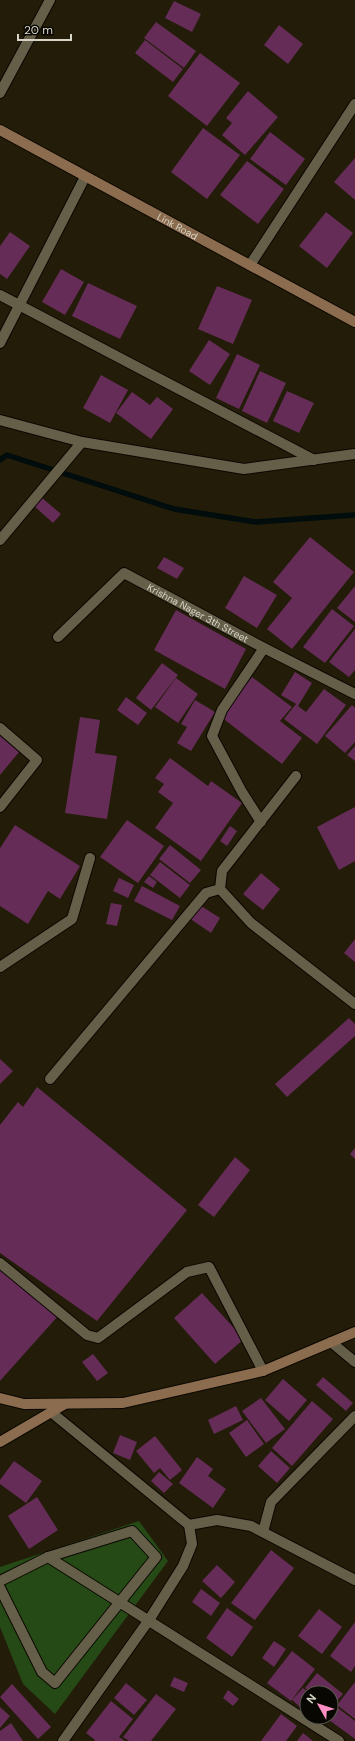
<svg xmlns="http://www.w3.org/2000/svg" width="355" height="1741" viewBox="0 0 355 1741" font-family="'DM Sans',sans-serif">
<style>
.green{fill:#254a16}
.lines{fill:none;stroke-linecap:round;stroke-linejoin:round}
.stream{stroke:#010c0d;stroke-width:5.5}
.building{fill:#652c57}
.street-casing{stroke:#0b0700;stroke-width:12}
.secondary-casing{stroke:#0b0700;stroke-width:12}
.street{stroke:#655f49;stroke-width:10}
.secondary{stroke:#8b6c4e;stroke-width:10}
.labels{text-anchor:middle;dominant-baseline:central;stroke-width:3.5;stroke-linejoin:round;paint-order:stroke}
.street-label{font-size:10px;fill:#d7d4c8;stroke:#090702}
</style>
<rect width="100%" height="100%" fill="#221c08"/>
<path class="green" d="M139 1521 168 1561 55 1714 23 1684 0 1627V1567Z"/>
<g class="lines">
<path class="stream" d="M0 460 7 455 174 509 256 522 355 515"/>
</g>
<path class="building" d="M174 1 201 14 192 32 165 18Z
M156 22 196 51 184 68 144 38Z
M279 25 303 44 288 64 264 45Z
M145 40 183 69 173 82 135 53Z
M200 53 240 83 207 126 168 96Z
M248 91 278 117 245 155 222 135 232 123 226 118Z
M203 128 240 155 207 199 171 172Z
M270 132 305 159 286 185 250 159Z
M355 158V200L334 182Z
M247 161 284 189 258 224 220 195Z
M326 212 353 233 327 268 299 246Z
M10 232 30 246 7 279 0 274V246Z
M61 269 84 282 65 315 42 302Z
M88 283 137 306 120 339 72 316Z
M217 286 252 300 233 344 198 329Z
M209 340 230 354 210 385 189 371Z
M237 354 260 365 239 409 216 398Z
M260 371 286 383 267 423 242 411Z
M101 375 128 390 110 423 83 408Z
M287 391 314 403 299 433 273 421Z
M132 392 150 405 157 397 173 409 151 439 116 413Z
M41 497 61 514 53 523 33 505Z
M310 537 354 572 292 649 267 629 292 598 273 582Z
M164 557 184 568 177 579 157 568Z
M244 576 277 595 257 628 225 608Z
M355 586V622L337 608Z
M332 609 354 626 325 663 303 647Z
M176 610 246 649 225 689 154 650Z
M355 629V670L349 677 329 662Z
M162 663 178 675 151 710 136 698Z
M295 672 312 683 298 706 306 712 324 689 346 705 317 744 284 719 296 704 281 695Z
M252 677 292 707 280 721 302 738 282 764 221 717Z
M176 678 198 694 178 723 155 707Z
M126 697 147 713 138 725 117 710Z
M195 700 215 712 191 751 177 743 187 727 181 724Z
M352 705 355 708V742L345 753 325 736Z
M80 717 100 720 95 753 117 756 107 819 65 813Z
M0 734 20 751 0 775Z
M355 746V761L347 755Z
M170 758 208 786 211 781 242 803 201 861 155 828 173 803 158 792 164 784 155 778Z
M355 807V861L339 870 317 827Z
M127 820 164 846 138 883 100 857Z
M15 825 80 866 60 899 48 891 28 924 0 906V848Z
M230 826 237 831 227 846 220 841Z
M170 845 201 870 190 883 159 859Z
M160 862 190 885 180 898 150 875Z
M261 873 280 889 263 910 243 894Z
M149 876 157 882 153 888 144 882Z
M119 878 134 885 128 898 113 891Z
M142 886 180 906 172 920 134 901Z
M111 903 122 905 117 926 106 924Z
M198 904 220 918 211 933 189 918Z
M355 939V962L344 953Z
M349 1018 355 1024V1036L287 1097 275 1084Z
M0 1059 13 1071 0 1084Z
M37 1087 187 1210 97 1321 0 1253V1125L18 1102 23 1107Z
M355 1148V1159L350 1154Z
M235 1157 250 1170 214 1217 198 1205Z
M0 1269 58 1316 0 1381Z
M202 1293 244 1339 215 1364 174 1318Z
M93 1354 108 1373 97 1381 82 1362Z
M323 1377 353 1403 346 1411 316 1385Z
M283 1379 307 1400 289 1421 265 1400Z
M261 1398 285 1429 266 1443 242 1411Z
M312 1401 333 1419 292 1466 272 1448Z
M236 1406 243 1420 214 1434 208 1420Z
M247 1420 264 1444 246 1457 229 1433Z
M120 1435 137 1442 130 1460 113 1453Z
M155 1436 182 1470 170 1480 160 1468 154 1473 136 1451Z
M271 1451 290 1468 277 1483 258 1466Z
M197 1457 213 1469 208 1476 226 1489 213 1508 179 1483Z
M14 1461 42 1481 26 1503 0 1484V1480Z
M159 1472 173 1484 164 1493 151 1481Z
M37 1497 58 1530 29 1549 8 1516Z
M271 1550 294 1568 255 1620 231 1603Z
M217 1565 235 1582 221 1598 202 1581Z
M201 1589 220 1603 211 1616 192 1602Z
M227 1608 253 1627 232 1657 206 1638Z
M319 1609 342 1627 322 1654 298 1636Z
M355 1622V1666L351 1672 330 1656Z
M274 1641 286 1649 274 1667 262 1658Z
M292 1651 315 1669 291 1701 267 1683Z
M317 1673 343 1694 331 1708V1693H312L305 1688Z
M174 1677 188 1683 184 1692 170 1686Z
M355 1682V1719L337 1705Z
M126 1683 147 1700 134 1715 114 1698Z
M12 1684 51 1727 38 1739 0 1697Z
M303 1688 309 1693H307V1713L292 1700Z
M228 1690 239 1699 233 1706 223 1698Z
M156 1694 176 1709 151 1741H129L123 1737Z
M111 1701 133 1719 119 1737 125 1741H94L95 1740 86 1733Z
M0 1707 10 1716 0 1728Z
M338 1708 355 1721V1739L329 1720Z
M281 1714 297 1726 286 1741H261Z
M312 1717H326L320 1724Z
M11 1723 23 1741H0V1731Z
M303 1733 313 1741H297Z"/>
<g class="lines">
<defs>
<g id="street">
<path d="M0 93 50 0"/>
<path d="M250 265 355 104"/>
<path d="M0 295 314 460"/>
<path d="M0 343 85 177"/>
<path d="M0 420 82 442 244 469 355 454"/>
<path d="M0 540 82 442"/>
<path id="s1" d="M58 637 124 573 264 648 355 694"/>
<path d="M0 728 37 760 0 807"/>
<path d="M261 822 242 792 212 736 222 710 264 648"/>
<path d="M220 889 251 923 355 1004"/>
<path d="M0 967 72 919 90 858"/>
<path d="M50 1079 206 893 220 889 222 871 296 776"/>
<path d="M0 1263 87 1335 98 1338 187 1272 209 1267 263 1371"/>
<path d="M331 1342 355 1362"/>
<path d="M51 1412 189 1525 192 1544 183 1566 149 1620 63 1741"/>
<path d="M189 1525 217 1520 251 1526 355 1580"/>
<path d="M263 1532 271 1502 355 1416"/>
<path d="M48 1557 339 1741"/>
<path d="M0 1581 48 1557 132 1531 156 1557 55 1683 42 1672 0 1588"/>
</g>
<g id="secondary">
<path id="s2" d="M0 130 355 322"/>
<path d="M0 1398 24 1404 123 1403 263 1371 355 1332"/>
<path d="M0 1442 65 1404"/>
</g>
</defs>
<use href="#street" class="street-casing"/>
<use href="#secondary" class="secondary-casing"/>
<use href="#street" class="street"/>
<use href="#secondary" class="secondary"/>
</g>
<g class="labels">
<g class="street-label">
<text stroke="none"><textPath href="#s2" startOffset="202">Link Road</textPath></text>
<text stroke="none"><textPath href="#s1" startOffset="176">Krishna Nager 3th Street</textPath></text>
</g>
</g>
<g transform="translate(319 1705) rotate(309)"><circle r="19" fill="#090702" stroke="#5b5951"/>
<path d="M0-3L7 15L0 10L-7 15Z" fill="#fb8fc4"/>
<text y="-6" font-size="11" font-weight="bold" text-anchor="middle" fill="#d7d4c8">N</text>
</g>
<path d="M18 34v6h53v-6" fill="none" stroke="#d7d4c8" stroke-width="2"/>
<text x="24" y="34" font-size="12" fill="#d7d4c8" stroke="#090702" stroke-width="3" paint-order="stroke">20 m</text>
</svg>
